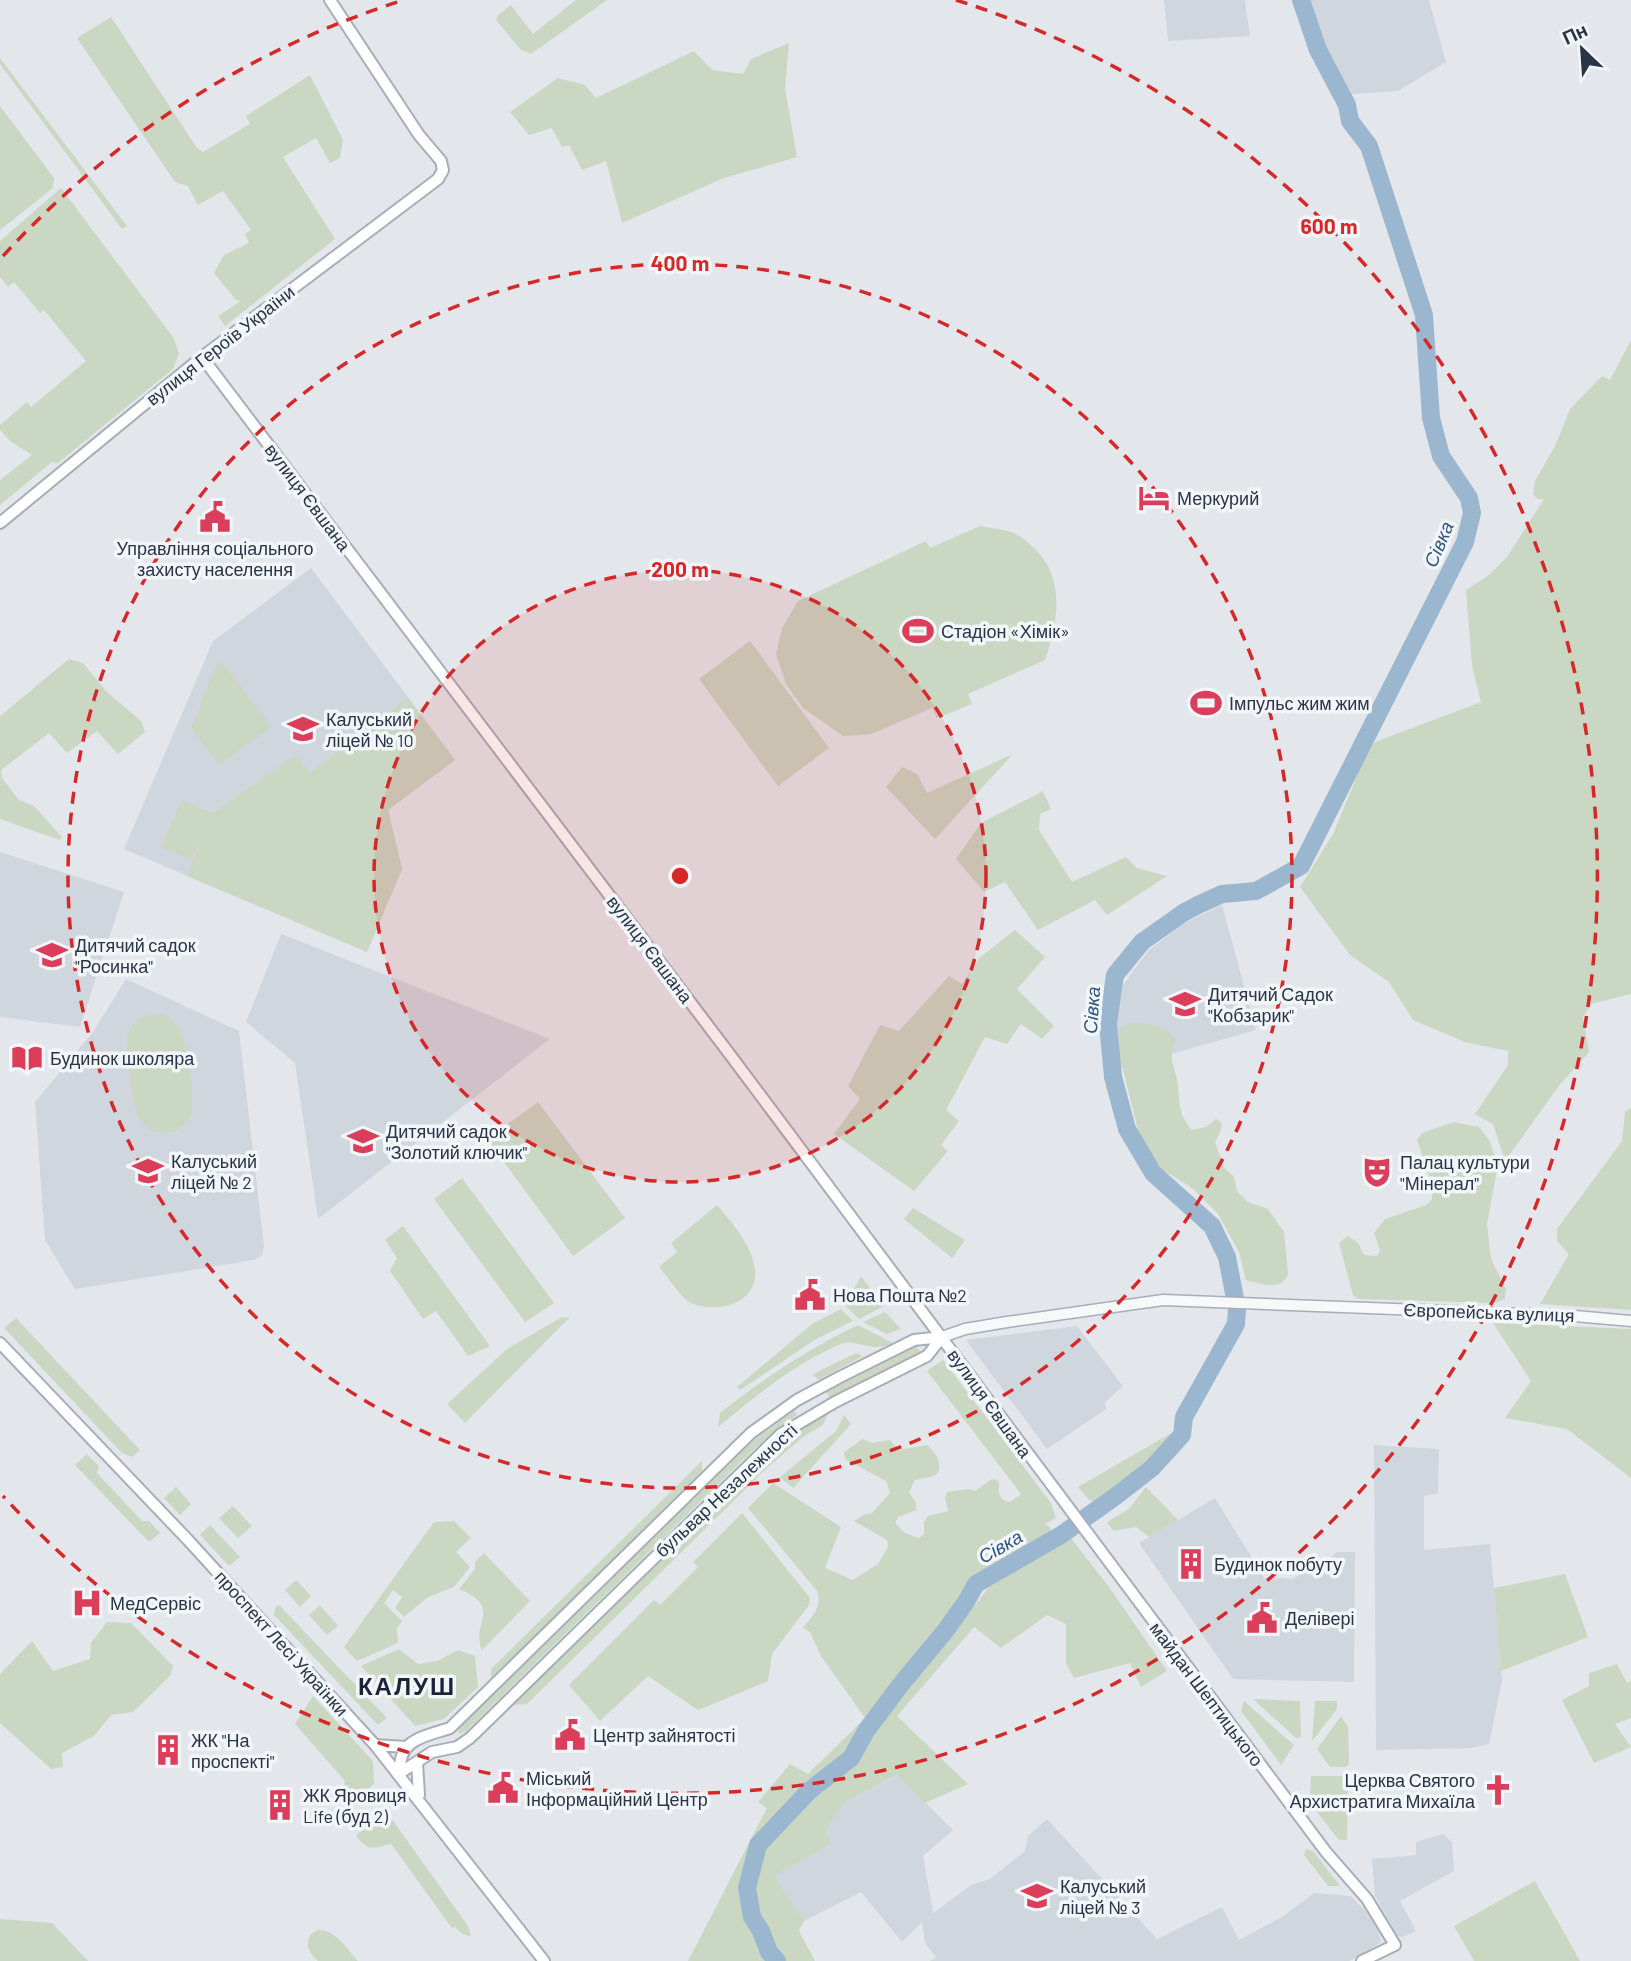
<svg xmlns="http://www.w3.org/2000/svg" width="1631" height="1961" viewBox="0 0 1631 1961" font-family="Barlow,sans-serif">
<style>
.built{fill:#d0d6de}
.green{fill:#c9d7c3}
.lines{fill:none;stroke-linecap:round;stroke-linejoin:round}
.river{stroke:#9bb6cf;stroke-width:18}
.tertiary-casing{stroke:#a7aeb7;stroke-width:13}
.secondary-casing{stroke:#a7aeb7;stroke-width:14}
.tertiary{stroke:#f6f8fa;stroke-width:10}
.secondary{stroke:#fff;stroke-width:10}
.ring{fill:none;stroke:#d62828;stroke-width:3.5;stroke-dasharray:12 9}
.labels{text-anchor:middle;dominant-baseline:central;stroke-width:7;stroke-linejoin:round;paint-order:stroke}
.street-label{font-size:18px;fill:#293446;stroke:#f3f6f9}
.poi-label{font-size:18px;fill:#293446;stroke:#f3f6f9;text-anchor:start}
.water-label{font-size:19px;font-style:italic;fill:#2e557f;stroke:#f3f6f9}
.district-label{font-size:24px;font-weight:bold;letter-spacing:2px;fill:#1b2537;stroke:#f3f6f9}
.centre{fill:#d62828;stroke:#f3f6f9;stroke-width:3.5}
.ring-label{font-size:21px;text-anchor:middle;font-weight:bold;fill:#d62828;stroke:#f3f6f9;stroke-width:7;stroke-linejoin:round;paint-order:stroke}
</style>
<rect width="100%" height="100%" fill="#e3e7ec"/>
<path class="built" d="M1164 0H1245L1250 36 1168 41Z
M1307 0H1429L1446 62 1398 91 1352 94 1325 47Z
M311 568 455 760 388 810 402 869 367 952 124 849 213 641Z
M0 852 124 892 80 1027 0 1017Z
M1222 905 1256 1030 1118 1069 1117 1024 1123 985 1148 951 1183 924Z
M281 934 550 1039 318 1219 295 1063 246 1022Z
M126 979 239 1031 264 1247 262 1255 254 1260 75 1289 45 1240 35 1102 93 1032Z
M1077 1326 1123 1386 1105 1402 1106 1409 1047 1449 966 1340Z
M1374 1445 1439 1449 1438 1493 1424 1496V1550L1490 1544 1502 1680 1489 1744 1472 1748 1376 1750Z
M1215 1498 1266 1581 1282 1578 1292 1579 1322 1564 1337 1552H1355L1354 1682 1233 1679 1139 1543Z
M898 1775 953 1830 923 1856 933 1912 932 1914 971 1885 990 1879 1025 1851 1028 1836 1047 1819 1157 1939 1222 1907 1239 1940 1282 1917 1314 1893 1351 1896 1365 1911 1377 1929 1381 1940 1379 1944 1349 1961H930L936 1957 925 1943 922 1922 902 1942 861 1892 804 1921 773 1876 829 1844 824 1830 846 1802Z
M1443 1834 1452 1842 1454 1871 1400 1901 1416 1931 1402 1937 1398 1936 1375 1896 1372 1859 1416 1855V1842Z"/>
<path class="green" d="M576 0H607L531 54 521 50 496 20 498 15 511 5 533 34Z
M111 17 197 148 203 152 250 124 246 116 310 75 343 140 340 158 330 163 316 138 283 157 335 239 225 326 218 316 241 301 236 300 214 273 224 255 249 243 245 234 251 230 223 191 198 205 188 186 175 182 77 38Z
M789 43 785 88 797 157 724 178 622 223 606 161 582 170 569 145 562 147 552 128 529 135 510 112 558 78 585 85 596 98 694 51 712 70 743 74 751 59Z
M0 58 127 226 122 229 0 64Z
M0 106 54 178 53 188 0 230Z
M61 188 173 337 179 353 173 369 58 463 52 462 0 505V480L32 455 10 441 0 430V425L27 402 31 407 86 361 44 310 40 313 14 282 8 287 0 277V241Z
M1631 340V994L1591 1004 1583 1017 1589 1052 1558 1087 1505 1161 1493 1124 1475 1114 1508 1065V1051L1465 1042 1413 1020 1389 982 1350 955 1300 887 1333 834 1354 784 1361 756 1375 742 1481 702 1472 666 1466 590 1489 575 1507 557 1544 499H1538L1533 494 1535 481 1555 446 1570 409 1602 376 1610 380Z
M980 526C989 528 998 528 1007 531 1018 533 1027 541 1034 548 1066 578 1058 624 1045 660L968 694 972 704 937 718 932 708 871 734 843 736 803 708 786 684 776 654 782 628 798 601 926 541 930 548Z
M750 641 829 748 778 786 699 679Z
M69 659 83 663 107 692 141 721 145 732 118 754 97 731 67 753 49 733 1 770 2 778 19 800 34 806 62 837 60 840 0 819V716Z
M221 663 224 664 270 725 268 730 219 765 191 729 216 665Z
M408 698 455 760 388 810 402 869 367 952 187 876 202 838 191 860 161 847 182 801 213 813 296 755 310 773Z
M1013 754 935 839 886 787 902 767 917 774 927 793Z
M1043 791 1051 809 1040 814 1039 830 1072 882 1126 857 1137 868 1167 876 1107 915 1095 900 1038 930 1005 882 984 892 956 859 981 823Z
M1015 930 1045 957 1017 989 1054 1026 1042 1039 1021 1024 1007 1044 985 1037 946 1110 959 1121 941 1145 948 1151 914 1191 834 1134 860 1099 848 1086 880 1025 899 1031 949 976 962 984 979 958Z
M151 1014C185 1013 185 1044 189 1070 191 1082 193 1095 193 1108 187 1133 156 1144 140 1120 133 1109 124 1047 128 1034 132 1023 140 1017 151 1014Z
M1132 1023C1150 1024 1164 1024 1176 1039 1166 1064 1177 1066 1178 1088 1180 1106 1179 1115 1192 1130L1206 1127 1216 1119 1222 1123 1221 1130 1215 1142 1224 1167 1234 1177 1237 1191 1248 1202 1268 1209 1284 1232 1288 1273C1284 1293 1259 1283 1246 1280L1239 1252 1218 1214 1192 1188 1163 1170 1153 1159 1139 1134 1119 1053V1031L1123 1026Z
M538 1102 625 1218 573 1256 487 1139Z
M1631 1108V1310L1540 1304 1569 1254 1557 1241V1229L1622 1141 1625 1112Z
M1454 1122 1479 1127 1489 1140 1498 1165 1487 1224 1491 1259 1506 1289 1505 1299 1495 1303 1358 1299 1353 1295 1339 1243 1348 1236 1358 1243 1364 1255 1377 1256 1380 1251 1374 1233 1385 1219 1426 1205 1432 1199 1431 1181 1417 1140 1422 1133Z
M462 1178 554 1303 525 1322 434 1199Z
M717 1205C731 1221 749 1242 754 1264 763 1302 719 1315 691 1303 682 1299 666 1275 659 1267L677 1252 671 1243Z
M913 1208 965 1240 952 1258 904 1219Z
M403 1226 490 1346 468 1356 436 1311 423 1319 390 1271 397 1258 385 1240Z
M861 1276 884 1306 859 1319 845 1305Z
M841 1309 853 1321 816 1339 740 1390 737 1387 812 1324Z
M885 1312 901 1329 887 1334 863 1322Z
M570 1317 465 1423 447 1404 507 1349 560 1318Z
M16 1318 140 1450 132 1457 122 1453 4 1328Z
M1493 1323 1631 1329V1478L1567 1429 1505 1418 1531 1381Z
M858 1325 893 1343C870 1354 856 1338 841 1344 795 1363 756 1396 718 1427L720 1413C763 1379 808 1349 858 1325Z
M916 1346 921 1352 830 1398 826 1392Z
M856 1353 863 1356 818 1380 813 1374Z
M943 1360 1051 1503 1056 1518 1045 1524 1051 1528 1047 1539 969 1579 951 1613 866 1718 886 1717 903 1692 950 1639 988 1588 1070 1537 1107 1584 1167 1671 1141 1687 1130 1663 1074 1678 1066 1663V1624L1047 1615 1001 1648 974 1627 897 1716 968 1784 925 1803 897 1775 846 1802 825 1830 830 1844 774 1876 804 1921 799 1931 815 1961H688L767 1808 758 1802 790 1764 808 1774 865 1718 821 1656 810 1632 803 1628C812 1616 823 1607 817 1591L748 1508 773 1483 841 1527 825 1568 853 1580 878 1564 888 1547 887 1540 854 1521 865 1514 872 1513 890 1493 886 1481 845 1459 844 1452 863 1439 872 1443 890 1440 898 1450 927 1445C935 1451 947 1469 933 1476 928 1478 920 1479 915 1480L909 1492 916 1503V1510L898 1517 895 1523 905 1533 918 1538 924 1535V1522L928 1516 948 1511 945 1498 947 1492 968 1489 975 1491 992 1479 999 1481V1494L1003 1500 1010 1502 1021 1494 927 1371Z
M794 1411 797 1415 780 1427 753 1450 466 1731 459 1734 458 1732 460 1727 753 1441Z
M828 1413 823 1425 803 1437 767 1468 527 1704 512 1705 775 1449 806 1426Z
M844 1415 851 1424 793 1488 780 1477 836 1431Z
M1175 1431C1162 1463 1125 1484 1098 1503L1089 1500 1078 1487Z
M87 1454 99 1466 97 1473 142 1521H149L160 1533 149 1542 75 1465Z
M702 1461V1471L491 1680V1669Z
M176 1487 191 1504 180 1515 164 1498Z
M1146 1487 1178 1520 1149 1537 1136 1527 1113 1531 1107 1522 1129 1509Z
M233 1506 252 1526 238 1538 219 1518Z
M742 1513 810 1598 809 1605 772 1654 768 1681 698 1710 648 1676 600 1721 569 1685 654 1600 660 1605 698 1567 693 1562Z
M454 1521 471 1538 456 1552 470 1567 454 1587 428 1597 404 1617 395 1608 402 1597 393 1590 384 1603 402 1621 397 1628 398 1643 357 1661 344 1647 434 1522Z
M210 1525 240 1557 229 1566 200 1535Z
M484 1553 530 1601 482 1650C470 1623 504 1608 459 1589L475 1569V1562Z
M1565 1574 1588 1637 1501 1671 1494 1588Z
M296 1580 311 1596 300 1607 285 1590Z
M279 1605 387 1718 378 1725 274 1615 275 1608Z
M320 1605 338 1626 327 1635 309 1615Z
M107 1622 131 1623 173 1666 171 1675 133 1712 111 1715 94 1736 62 1753 63 1767 51 1769 0 1723V1674L32 1641 53 1671 90 1659 91 1643Z
M399 1649 418 1664 437 1661 458 1650 475 1656 478 1687 444 1719 415 1726 361 1666Z
M1617 1664 1627 1683 1631 1681V1718L1615 1724 1631 1747 1594 1763 1562 1700 1589 1686V1673Z
M313 1696 373 1761 374 1784 356 1800 343 1786 345 1781 295 1724Z
M1253 1699 1300 1701 1301 1737 1296 1738Z
M1244 1701 1294 1745 1281 1765 1241 1711Z
M1315 1701H1337V1709L1312 1741Z
M1341 1716 1348 1727 1349 1763 1346 1767H1330L1317 1749Z
M1311 1776H1348L1347 1840H1339L1310 1803Z
M384 1808 468 1926 471 1936 462 1934 455 1927 452 1928 391 1844C373 1848 369 1852 356 1836Z
M1306 1849 1313 1851 1340 1886H1328L1304 1855Z
M1535 1881 1580 1961H1474L1454 1926Z
M0 1919 52 1923 88 1961H0Z
M318 1930C335 1929 347 1949 358 1961H318C310 1953 304 1946 311 1934Z"/>
<g class="lines">
<path class="river" d="M777 1961 769 1952 761 1931 752 1917 747 1888 758 1845 809 1791 851 1758 866 1731 902 1683 946 1630 966 1602 976 1584 1061 1535 1116 1496 1152 1468 1182 1435 1184 1417 1236 1324 1237 1309 1227 1257 1212 1226 1153 1173 1127 1129 1113 1077 1108 1024 1115 975 1142 942 1183 913 1198 905 1222 894 1256 891 1301 866 1465 542 1472 513 1469 498 1441 456 1431 418 1424 315 1369 146 1350 121 1347 105 1318 50 1301 0"/>
<defs>
<path id="tertiary" d="M942 1337 965 1329 1007 1322 1163 1300 1575 1316 1631 1321"/>
<path id="secondary" d="M202 357 731 1056 1326 1852 1367 1899 1395 1945 1362 1961
M0 523 202 357 438 179 443 170 441 161 419 135 330 0
M0 1343 188 1540 375 1745 544 1961
M375 1745 406 1747
M417 1762 419 1795
M400 1773C398 1739 423 1737 450 1728L751 1433 797 1400 840 1377 914 1340 942 1337
M400 1773 432 1752 457 1747 470 1738 781 1434 835 1402 927 1356 942 1337"/>
</defs>
<use href="#tertiary" class="tertiary-casing"/>
<use href="#secondary" class="secondary-casing"/>
<use href="#tertiary" class="tertiary"/>
<use href="#secondary" class="secondary"/>
</g>
<circle cx="680" cy="876" r="306" fill="#d62828" fill-opacity=".12"/>
<g class="ring">
<circle cx="680" cy="876" r="306"/>
<circle cx="680" cy="876" r="612"/>
<path d="M3 256A918 918 0 0 1 404 0M956 0A918 918 0 1 1 3 1496"/>
</g>
<defs>
<symbol id="hotel-bare" viewBox="-9 -9 18 18"><path d="M-6-4.5h1.5V1H6V5H4.5V3h-9V5H-6ZM-4 0a1.8 1.8 0 1 1 3.6 0ZM.5 0V-2.5h3Q6-2.5 6 0Z" fill="#db3e5a" stroke="#f3f6f9" stroke-width="2.5" paint-order="stroke"/></symbol>
<symbol id="civic-bare" viewBox="-9 -9 18 18"><path d="M-.6-6.5H3V-4.5H.6V-3L4-1V1h2V6H-6V1h2V-1L-.6-3ZM-1.2 2.5V6h2.4V2.5Z" fill="#db3e5a" stroke="#f3f6f9" stroke-width="2.5" paint-order="stroke"/></symbol>
<symbol id="stadium-bare" viewBox="-9 -9 18 18"><path d="M0-5a6.5 5 0 1 0 0 10a6.5 5 0 1 0 0-10ZM-3.5-1.8h7v3.6h-7Z" fill="#db3e5a" stroke="#f3f6f9" stroke-width="2.5" paint-order="stroke"/></symbol>
<symbol id="school-bare" viewBox="-9 -9 18 18"><path d="M0-5L7-2L0 1L-7-2ZM-4 1L0 2.5L4 1V4Q0 6-4 4Z" fill="#db3e5a" stroke="#f3f6f9" stroke-width="2.5" paint-order="stroke"/></symbol>
<symbol id="library-bare" viewBox="-9 -9 18 18"><path d="M-6-4Q-3-5.5-.7-3.5V5Q-3 3-6 4ZM6-4Q3-5.5 .7-3.5V5Q3 3 6 4Z" fill="#db3e5a" stroke="#f3f6f9" stroke-width="2.5" paint-order="stroke"/></symbol>
<symbol id="theatre-bare" viewBox="-9 -9 18 18"><path d="M-5-5.5Q0-4 5-5.5V0Q5 5 0 6Q-5 5-5 0ZM-3.3-2.5H-1v1.5H-3.3ZM1-2.5H3.3v1.5H1ZM-2.8 1Q0 5.5 2.8 1Z" fill="#db3e5a" stroke="#f3f6f9" stroke-width="2.5" paint-order="stroke"/></symbol>
<symbol id="building-bare" viewBox="-9 -9 18 18"><path d="M-4-6H4V6H1V3H-1V6H-4ZM-2.5-4.3h1.7v1.8h-1.7ZM.8-4.3h1.7v1.8H.8ZM-2.5-1h1.7V.8h-1.7ZM.8-1h1.7V.8H.8Z" fill="#db3e5a" stroke="#f3f6f9" stroke-width="2.5" paint-order="stroke"/></symbol>
<symbol id="hospital-bare" viewBox="-9 -9 18 18"><path d="M-5-5h3v3.5h4V-5h3V5h-3V1.5h-4V5h-3Z" fill="#db3e5a" stroke="#f3f6f9" stroke-width="2.5" paint-order="stroke"/></symbol>
<symbol id="church-bare" viewBox="-9 -9 18 18"><path d="M-1.2-6h2.4v3.5h3.3v2.4h-3.3V6h-2.4V-.1h-3.3v-2.4h3.3Z" fill="#db3e5a" stroke="#f3f6f9" stroke-width="2.5" paint-order="stroke"/></symbol>
</defs>
<g fill-rule="evenodd">
<use href="#hotel-bare" x="1132" y="476" width="44" height="44"/>
<use href="#civic-bare" x="193" y="495" width="44" height="44"/>
<use href="#stadium-bare" x="896" y="609" width="44" height="44"/>
<use href="#stadium-bare" x="1184" y="681" width="44" height="44"/>
<use href="#school-bare" x="281" y="707" width="44" height="44"/>
<use href="#school-bare" x="30" y="933" width="44" height="44"/>
<use href="#school-bare" x="1163" y="982" width="44" height="44"/>
<use href="#library-bare" x="5" y="1036" width="44" height="44"/>
<use href="#school-bare" x="341" y="1119" width="44" height="44"/>
<use href="#school-bare" x="126" y="1149" width="44" height="44"/>
<use href="#theatre-bare" x="1355" y="1150" width="44" height="44"/>
<use href="#civic-bare" x="788" y="1273" width="44" height="44"/>
<use href="#building-bare" x="1169" y="1542" width="44" height="44"/>
<use href="#hospital-bare" x="65" y="1581" width="44" height="44"/>
<use href="#civic-bare" x="1240" y="1596" width="44" height="44"/>
<use href="#civic-bare" x="548" y="1713" width="44" height="44"/>
<use href="#building-bare" x="146" y="1728" width="44" height="44"/>
<use href="#civic-bare" x="481" y="1766" width="44" height="44"/>
<use href="#church-bare" x="1476" y="1768" width="44" height="44"/>
<use href="#building-bare" x="258" y="1783" width="44" height="44"/>
<use href="#school-bare" x="1015" y="1874" width="44" height="44"/>
</g>
<g class="labels">
<g class="street-label">
<text transform="translate(220 345) rotate(-38)">вулиця Героїв України</text>
<text transform="translate(308 497) rotate(53)">вулиця Євшана</text>
<text transform="translate(650 949) rotate(53)">вулиця Євшана</text>
<text transform="translate(1489 1312) rotate(2)">Європейська вулиця</text>
<text transform="translate(990 1403) rotate(54)">вулиця Євшана</text>
<text transform="translate(726 1490) rotate(-43)">бульвар Незалежності</text>
<text transform="translate(282 1643) rotate(48)">проспект Лесі Українки</text>
<text transform="translate(1207 1694) rotate(53)">майдан Шептицького</text>
</g>
<g class="poi-label">
<text x="1177" y="498">Меркурий</text>
<text x="215" y="548" text-anchor="middle">Управління соціального<tspan x="215" dy="21">захисту населення</tspan></text>
<text x="941" y="631">Стадіон «Хімік»</text>
<text x="1229" y="703">Імпульс жим жим</text>
<text x="326" y="719">Калуський<tspan x="326" dy="21">ліцей № 10</tspan></text>
<text x="75" y="945">Дитячий садок<tspan x="75" dy="21">"Росинка"</tspan></text>
<text x="1208" y="994">Дитячий Садок<tspan x="1208" dy="21">"Кобзарик"</tspan></text>
<text x="50" y="1058">Будинок школяра</text>
<text x="386" y="1131">Дитячий садок<tspan x="386" dy="21">"Золотий ключик"</tspan></text>
<text x="171" y="1161">Калуський<tspan x="171" dy="21">ліцей № 2</tspan></text>
<text x="1400" y="1162">Палац культури<tspan x="1400" dy="21">"Мінерал"</tspan></text>
<text x="833" y="1295">Нова Пошта №2</text>
<text x="1214" y="1564">Будинок побуту</text>
<text x="110" y="1603">МедСервіс</text>
<text x="1285" y="1618">Делівері</text>
<text x="593" y="1735">Центр зайнятості</text>
<text x="191" y="1740">ЖК "На<tspan x="191" dy="21">проспекті"</tspan></text>
<text x="526" y="1778">Міський<tspan x="526" dy="21">Інформаційний Центр</tspan></text>
<text x="1475" y="1780" text-anchor="end">Церква Святого<tspan x="1475" dy="21">Архистратига Михаїла</tspan></text>
<text x="303" y="1795">ЖК Яровиця<tspan x="303" dy="21">Life (буд 2)</tspan></text>
<text x="1060" y="1886">Калуський<tspan x="1060" dy="21">ліцей № 3</tspan></text>
</g>
<g class="water-label">
<text transform="translate(1438 544) rotate(-67)">Сівка</text>
<text transform="translate(1091 1010) rotate(-86)">Сівка</text>
<text transform="translate(1000 1546) rotate(-30)">Сівка</text>
</g>
<g class="district-label">
<text x="407" y="1685">КАЛУШ</text>
</g>
</g>
<circle cx="680" cy="876" r="10" class="centre"/>
<g class="ring-label">
<text x="1329" y="234">600 m</text>
<text x="680" y="271">400 m</text>
<text x="680" y="577">200 m</text>
</g>
<g transform="translate(1582 49) rotate(335)" stroke="#f3f6f9" stroke-width="5" paint-order="stroke">
<path d="M0-5L12 26L0 18L-12 26Z" fill="#293446"/>
<text y="-10" font-size="19" font-weight="bold" text-anchor="middle" fill="#293446">Пн</text>
</g>
</svg>
